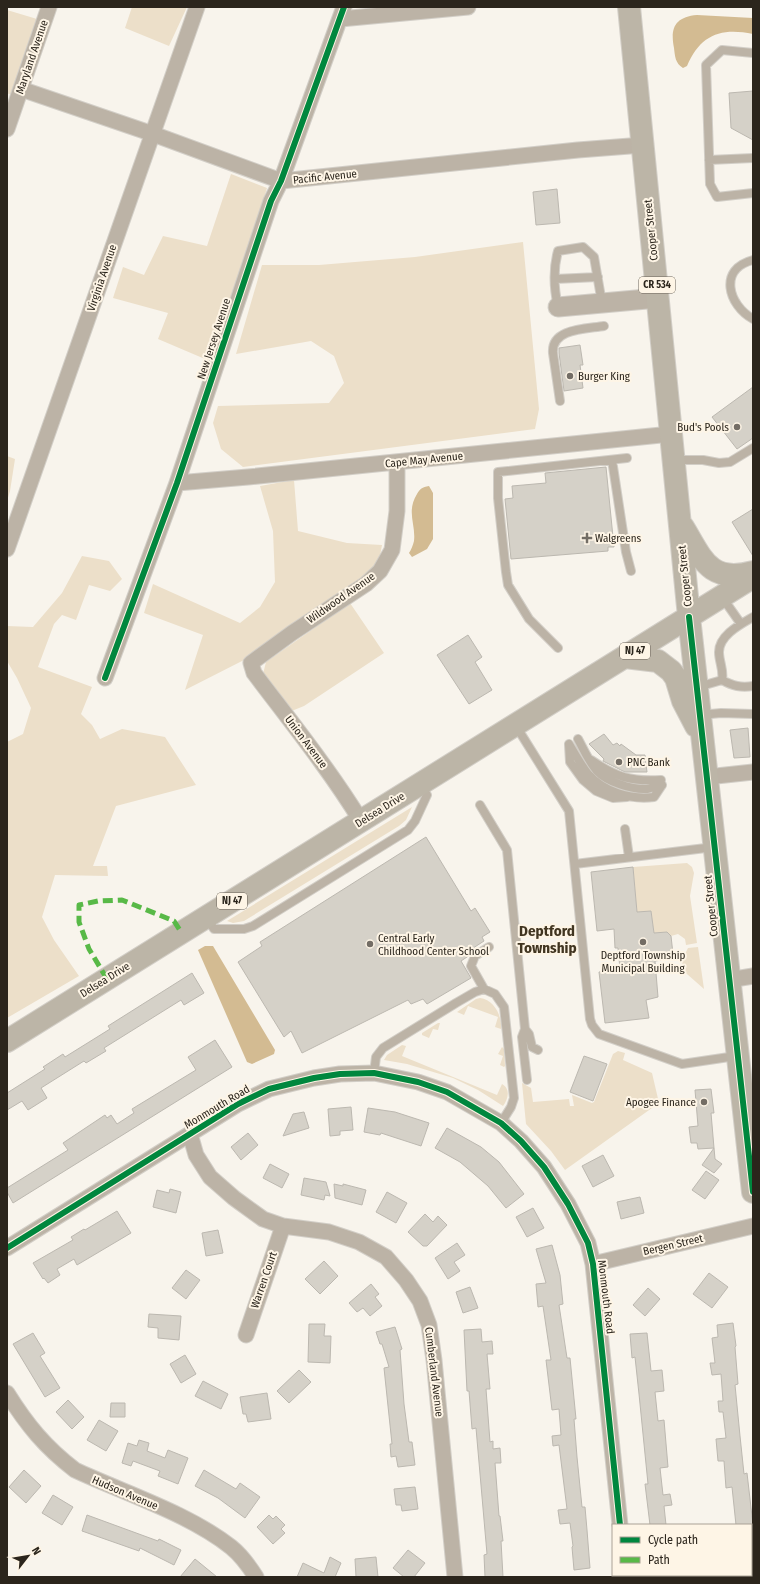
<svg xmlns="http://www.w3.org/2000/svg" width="760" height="1584" viewBox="0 0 760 1584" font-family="'Fira Sans Condensed',sans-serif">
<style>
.green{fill:#ecdfc9}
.water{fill:#d3bb92}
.building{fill:#d5d1c8;stroke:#bcb8b0}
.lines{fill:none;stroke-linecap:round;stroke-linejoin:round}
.service-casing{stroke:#d2cec7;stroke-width:10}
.minor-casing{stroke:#d2cec7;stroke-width:17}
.tertiary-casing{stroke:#d2cec7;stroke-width:21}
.primary-casing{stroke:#d2cec7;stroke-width:24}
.service{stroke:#bcb3a6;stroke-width:8}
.minor{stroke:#bcb3a6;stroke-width:15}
.tertiary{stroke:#bcb3a6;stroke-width:19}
.primary{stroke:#bcb5a7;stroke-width:22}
.quiet{stroke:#58b947;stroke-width:5;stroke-dasharray:10 5;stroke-linecap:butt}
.cycleway-casing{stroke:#fef5e6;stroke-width:8}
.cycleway{stroke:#00873e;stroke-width:6}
.poi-dot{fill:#736d65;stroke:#fef5e6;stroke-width:1.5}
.labels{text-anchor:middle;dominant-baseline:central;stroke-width:4;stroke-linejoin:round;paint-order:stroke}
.shield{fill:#fef5e6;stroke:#6a6359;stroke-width:1}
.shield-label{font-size:10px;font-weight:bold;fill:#2b251c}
.street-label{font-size:11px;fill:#2b251c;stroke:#fef5e6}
.poi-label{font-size:11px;fill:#2b251c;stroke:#fef5e6;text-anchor:start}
.district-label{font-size:15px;font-weight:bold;fill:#413521;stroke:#fef5e6}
</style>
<rect width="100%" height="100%" fill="#f8f4ec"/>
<path class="green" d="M132 7H187L169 46 125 28Z
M7 10 37 19 11 95 7 93Z
M231 174 267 188 212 362 158 339 168 313 113 298 123 267 144 275 163 236 207 246Z
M523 242 539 409 535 429 243 467 221 449 213 423 218 406 329 403 344 383 334 356 311 341 236 354 262 265H319L415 257Z
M7 456 15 459 10 491 7 501Z
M294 480 298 531 347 543 382 545 379 561 362 578 306 619 244 660 185 690 203 635 144 613 153 584 240 623 260 607 275 582 273 531 260 486Z
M82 556 109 561 122 579 110 591 89 585 76 620 62 615 54 624 38 667 92 687 81 714 92 725 100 739 122 729 165 737 196 785 116 806 93 866H107L108 876 55 875 42 917 54 940 79 976 7 1018V742L23 734 31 708 17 678 7 661V626L33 627 62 593Z
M350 603 384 653 304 706 289 712 262 678 266 662Z
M412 807 406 820 399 826 244 921 233 923 227 921Z
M687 863 692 867 694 873 690 896 697 943 686 945 685 939 678 934 671 936 667 932 654 933 651 911 637 912 633 867Z
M698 947 704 989 679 967 683 964 680 961 685 956V954L688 948Z
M480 998C494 1000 502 1015 501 1029L495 1027 498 1017 468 1006 464 1015 457 1012 476 999Z
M438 1023H440L438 1030 433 1029 429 1038 422 1035V1033Z
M402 1045 406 1046 402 1056 497 1095 502 1084C511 1089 508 1099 503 1106L478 1090 453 1078 407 1064 384 1060 387 1055Z
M502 1047 504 1049 505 1066 504 1067 500 1065 503 1056 498 1054Z
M618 1051 625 1053 623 1060 652 1073 659 1103 565 1170 551 1151 526 1124 522 1083 531 1088 533 1102 569 1099 570 1106H574L572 1095 592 1103 594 1102 613 1054Z"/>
<path class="water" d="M697 15 753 18V34C721 27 700 35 687 66L683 68C675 63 675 56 674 48 670 28 675 17 697 15Z
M429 486 433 493V539L427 549 412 557 409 553C411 550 413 545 414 541 416 524 406 512 417 494 420 489 422 487 429 486Z
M205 946H213L275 1050 274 1054 252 1064 247 1062 198 950Z"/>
<path class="building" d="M753 91V140L731 128 729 93Z
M557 189 560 223 536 225 533 192Z
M580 345 583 365H580L583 388 564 391 559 353V348Z
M753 387V438L737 449 712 417Z
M606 467 614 547H608V551L511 559 505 499 513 498 512 486 546 483 545 473Z
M753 509V556L732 522Z
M468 635 482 657 475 662 492 690 469 704 437 655Z
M748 728 750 757 734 758 730 730Z
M604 734 613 745 617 743 620 746 621 744 636 755H645L647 772H625L603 761 604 759 589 744Z
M426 837 471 911 475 908 490 932 482 937 484 941 467 952 470 955 461 961 471 978 427 1004 423 999 411 1004 408 1000 302 1053 291 1031 284 1037 238 962 262 946 260 942Z
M633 867 637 912 651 911 654 933 667 932 671 936 673 954 670 959 655 961 658 997 646 1000 649 1018 605 1023 599 972 620 969 618 948H615L614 929 597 931 591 872Z
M192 973 204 993 184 1005 181 1000 104 1048 106 1051 86 1063 84 1061 41 1088 47 1098 28 1110 22 1101 7 1110V1093L45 1069 43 1067 63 1054 65 1057 110 1029 108 1026Z
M215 1040 232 1067 13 1203 7 1192V1188L68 1150 63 1143 105 1115 107 1118 111 1115 117 1124 134 1113 132 1109 196 1070 188 1057Z
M584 1056 607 1064 593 1101 570 1092Z
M711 1089 714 1113H711L714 1148 698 1149 697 1143H691L689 1127 698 1126 695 1090Z
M351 1107 353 1130 340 1131V1135L330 1136 328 1109Z
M368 1108 395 1112 429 1123 421 1146 381 1133 380 1135 364 1132Z
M304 1112 309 1128 283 1136 293 1114Z
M447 1128 481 1147 499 1162 524 1194 506 1208 488 1186 460 1162 435 1148Z
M248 1133 258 1145 241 1160 231 1147Z
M714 1148 715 1159 722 1164 714 1173 702 1165Z
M603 1155 614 1176 593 1187 582 1166Z
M270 1164 289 1174 282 1188 263 1178Z
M706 1171 719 1180 705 1199 692 1190Z
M304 1178 326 1182 330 1196 325 1195 324 1200 301 1195Z
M334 1184 343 1186V1184L366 1190 362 1205 335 1198Z
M170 1189 181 1192 176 1213 153 1207 157 1190 169 1193Z
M387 1192 407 1203 396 1223 376 1212Z
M640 1197 644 1213 621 1219 617 1202Z
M533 1208 544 1228 527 1237 516 1217Z
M117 1211 131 1233 77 1265 74 1259 57 1269 60 1275 48 1283 44 1278 43 1279 33 1263 73 1240 71 1237 84 1229 85 1230Z
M425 1214 433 1222 438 1216 447 1225 427 1246H423L408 1232Z
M218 1230 223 1253 206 1256 202 1233Z
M457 1243 465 1255 454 1262 460 1271 448 1279 435 1258Z
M552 1245 560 1275 563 1304 559 1305 567 1358H570L576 1419H574L577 1457 582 1507H585L587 1530 590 1568 574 1570 572 1547 573 1546 570 1523 560 1524 558 1510 567 1509 559 1445 553 1446 552 1436 561 1435 559 1409 552 1410 546 1360H551L543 1306 538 1307 536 1284 546 1283 536 1249Z
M324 1261 338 1276 320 1294 305 1279Z
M186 1270 200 1280 186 1299 172 1288Z
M709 1273 728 1287 712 1308 693 1294Z
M371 1284 379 1294 375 1297 382 1306 370 1316 363 1308 357 1312 349 1303Z
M470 1287 478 1308 463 1313 456 1292Z
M648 1288 660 1299 645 1316 633 1305Z
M149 1314 181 1316 179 1340 158 1338V1328L148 1327Z
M733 1323 736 1346 735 1347 738 1384 735 1385 740 1436 744 1474 747 1473 753 1525H736L732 1487 726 1488 724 1461H718L716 1439 726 1438 723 1412H719L718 1401H723L721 1374 712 1375 710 1363H715L712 1338 718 1337 717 1325Z
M309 1324H325L324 1336H331L330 1363 308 1362Z
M395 1327 402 1349 400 1350 404 1404 409 1442H412L415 1465 398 1467 396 1456 391 1457 390 1444H392L384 1368 389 1367 382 1344H380L376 1332Z
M481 1329 482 1342 492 1341 493 1354H487L490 1389H486L490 1442 493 1441V1449L500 1448 501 1463H495L499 1516H500L503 1541H501L503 1577H485L484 1555 487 1554 476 1428 472 1429 469 1391H467L464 1330Z
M33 1333 45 1353 40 1356 60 1388 45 1397 13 1344Z
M647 1333 651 1371 662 1370 664 1391 655 1392 658 1421 664 1420 668 1467 660 1468 663 1495 670 1494 672 1505 664 1506 666 1525H650L645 1484H648L639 1394 635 1357 632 1358 630 1334Z
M185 1355 196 1374 181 1383 170 1364Z
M299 1370 311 1382 289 1403 277 1391Z
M203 1381 228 1394 221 1409 195 1396Z
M267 1393 271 1419 248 1422 246 1414H243L240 1397Z
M68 1400 84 1417 72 1429 56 1412Z
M111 1403H125V1417H110Z
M99 1420 118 1431 106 1451 87 1440Z
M139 1440 149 1443 147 1451 165 1458 168 1450 188 1458 178 1484 158 1476 160 1471 133 1461 131 1466 122 1463 128 1443 137 1446Z
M24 1470 41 1486 26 1503 9 1487Z
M204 1470 236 1489 240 1483 260 1497 245 1518 218 1498 195 1486Z
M415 1487 418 1509 402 1511 401 1505H396L394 1489Z
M53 1495 73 1507 62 1525 42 1513Z
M87 1515 158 1541 159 1539 181 1550 174 1565 140 1548 139 1551 82 1531Z
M269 1515 273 1519 276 1516 285 1525 281 1529 285 1533 273 1544 257 1527Z
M408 1550 425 1563 414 1577H404L393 1568Z
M330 1557 341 1563 335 1577H297L303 1563 324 1573Z
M376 1557 378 1577H356L355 1559Z
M195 1559 217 1577H180Z"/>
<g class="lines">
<defs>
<path id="service" d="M753 53 722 50 706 65 710 184 717 197 753 193
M709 160 753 158
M753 260C718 269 728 305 753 319
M555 279 598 277
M558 307C554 289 553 269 558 251L583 247 594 257 602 303
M560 401 553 353C551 328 587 329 604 326
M612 460 626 552 631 571
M675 460H703L719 463 730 462 753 448
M722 597 741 624
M558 648 529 619 508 585 506 572 498 498V472L627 458
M722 680C733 686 741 688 753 686
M698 687 722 680C724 670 719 662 719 652 719 635 741 624 753 617
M700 715 721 713 753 714
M516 726 569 811 590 1019 592 1025 599 1034 682 1064 736 1056
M578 739C584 750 589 762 597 771 607 782 633 790 647 789 652 788 657 786 662 785
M569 744C575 754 581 765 588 774 604 792 630 800 654 797L662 785
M569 745 570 762 583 780 596 791 613 798 627 797
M591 760C616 777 631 782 661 780
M480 805 507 850 525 1029 522 1037 527 1080
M625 829 629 857
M575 864 714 847
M206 917 214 929H244L253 926 408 830 415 821 427 795 421 785
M484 989 471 966 475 956 489 947
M525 1029 529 1034 532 1047 538 1050
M374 1073 376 1057 383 1048 456 1003 475 992 484 989 495 994 504 1007 514 1098 511 1107 501 1123"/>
<path id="minor" d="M340 19 468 7
M21 89 153 134 281 181 578 150 643 145
M7 129 49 7
M177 483 248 477 671 434
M7 549 197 7
M105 678 177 483 271 201 281 181 344 7
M707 777 753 772
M361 821C329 769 291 722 254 673L251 663 292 633 366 584 380 571 392 550 397 511V462
M729 980 753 976
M190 1134 196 1155 210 1177 234 1198 263 1219 283 1226 329 1232 359 1242 386 1257 406 1280 420 1301 429 1325 434 1360 455 1577
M7 1248 238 1104 269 1089 314 1078 340 1074 374 1073 418 1082 447 1092 501 1123 521 1141 544 1167 568 1204 588 1243 593 1264 620 1525
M593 1264 753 1226
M246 1335 283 1226
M7 1393C27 1425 45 1447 75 1470 124 1493 188 1513 231 1547 241 1555 249 1566 256 1577
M625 1575 626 1577"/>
<path id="tertiary" d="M558 307 658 298"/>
<path id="primary" d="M629 7 689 617 753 1192
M683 527C702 558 709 584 753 572
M625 657 658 661 671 671 676 678 683 701 696 726
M7 1041 753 577"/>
</defs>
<use href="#service" class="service-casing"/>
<use href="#minor" class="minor-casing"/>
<use href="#tertiary" class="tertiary-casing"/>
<use href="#primary" class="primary-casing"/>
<use href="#service" class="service"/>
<use href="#minor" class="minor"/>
<use href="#tertiary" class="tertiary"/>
<use href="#primary" class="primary"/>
<path class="quiet" d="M107 979 89 949 79 922V905L98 901 122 900 174 921 181 932"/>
<defs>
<path id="cycleway" d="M689 617 753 1192
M105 678 177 483 271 201 281 181 344 7
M7 1248 238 1104 269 1089 314 1078 340 1074 374 1073 418 1082 447 1092 501 1123 521 1141 544 1167 568 1204 588 1243 593 1264 620 1525"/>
</defs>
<use href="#cycleway" class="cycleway-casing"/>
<use href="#cycleway" class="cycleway"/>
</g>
<g class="poi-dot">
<circle cx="570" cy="376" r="4"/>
<circle cx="737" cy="427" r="4"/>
<path d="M585 532h4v4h4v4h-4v4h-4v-4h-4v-4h4z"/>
<circle cx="619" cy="762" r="4"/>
<circle cx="643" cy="942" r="4"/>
<circle cx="370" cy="944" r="4"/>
<circle cx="704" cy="1102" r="4"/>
</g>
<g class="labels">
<g class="shield">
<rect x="639" y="277" width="36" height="16" rx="3"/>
<rect x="620" y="643" width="30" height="16" rx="3"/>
<rect x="217" y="893" width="30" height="16" rx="3"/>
</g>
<g class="shield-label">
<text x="657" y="285">CR 534</text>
<text x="635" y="651">NJ 47</text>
<text x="232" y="901">NJ 47</text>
</g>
<g class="street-label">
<text transform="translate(32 57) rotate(-71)">Maryland Avenue</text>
<text transform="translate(325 177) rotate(-6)">Pacific Avenue</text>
<text transform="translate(651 230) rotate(-96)">Cooper Street</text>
<text transform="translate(102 278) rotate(-71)">Virginia Avenue</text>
<text transform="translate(214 339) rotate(-72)">New Jersey Avenue</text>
<text transform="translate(424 460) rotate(-6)">Cape May Avenue</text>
<text transform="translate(685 576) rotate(-96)">Cooper Street</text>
<text transform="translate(341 598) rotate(-35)">Wildwood Avenue</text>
<text transform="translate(306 742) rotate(53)">Union Avenue</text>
<text transform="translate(380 810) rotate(-32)">Delsea Drive</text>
<text transform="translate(711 906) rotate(-96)">Cooper Street</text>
<text transform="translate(105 980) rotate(-32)">Delsea Drive</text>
<text transform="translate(217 1107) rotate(-31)">Monmouth Road</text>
<text transform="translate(673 1245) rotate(-13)">Bergen Street</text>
<text transform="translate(264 1280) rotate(-71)">Warren Court</text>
<text transform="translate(606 1297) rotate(83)">Monmouth Road</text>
<text transform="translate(434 1372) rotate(83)">Cumberland Avenue</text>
<text transform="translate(125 1493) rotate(23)">Hudson Avenue</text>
</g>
<g class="poi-label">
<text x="578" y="376">Burger King</text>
<text x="729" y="427" text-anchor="end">Bud's Pools</text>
<text x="595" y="538">Walgreens</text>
<text x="627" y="762">PNC Bank</text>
<text x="378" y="938">Central Early<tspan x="378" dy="13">Childhood Center School</tspan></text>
<text x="643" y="955" text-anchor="middle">Deptford Township<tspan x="643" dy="13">Municipal Building</tspan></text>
<text x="696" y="1102" text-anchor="end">Apogee Finance</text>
</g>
<g class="district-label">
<text x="547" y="931">Deptford<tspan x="547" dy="17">Township</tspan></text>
</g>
</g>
<rect width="760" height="1584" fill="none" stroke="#2b251c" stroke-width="16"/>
<rect x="612" y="1524" width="140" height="52" fill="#fef5e6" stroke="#aaa295"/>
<rect x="620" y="1537" width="20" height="6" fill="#00873e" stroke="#aaa295"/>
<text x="648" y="1544" font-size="12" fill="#2b251c">Cycle path</text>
<rect x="620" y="1557" width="20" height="6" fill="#58b947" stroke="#aaa295"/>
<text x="648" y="1564" font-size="12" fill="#2b251c">Path</text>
<g transform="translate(28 1556) rotate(59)" stroke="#fef5e6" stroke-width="3" paint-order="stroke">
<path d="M0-3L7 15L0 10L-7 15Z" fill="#2b251c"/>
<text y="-6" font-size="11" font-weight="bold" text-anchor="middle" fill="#2b251c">N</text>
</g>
</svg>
